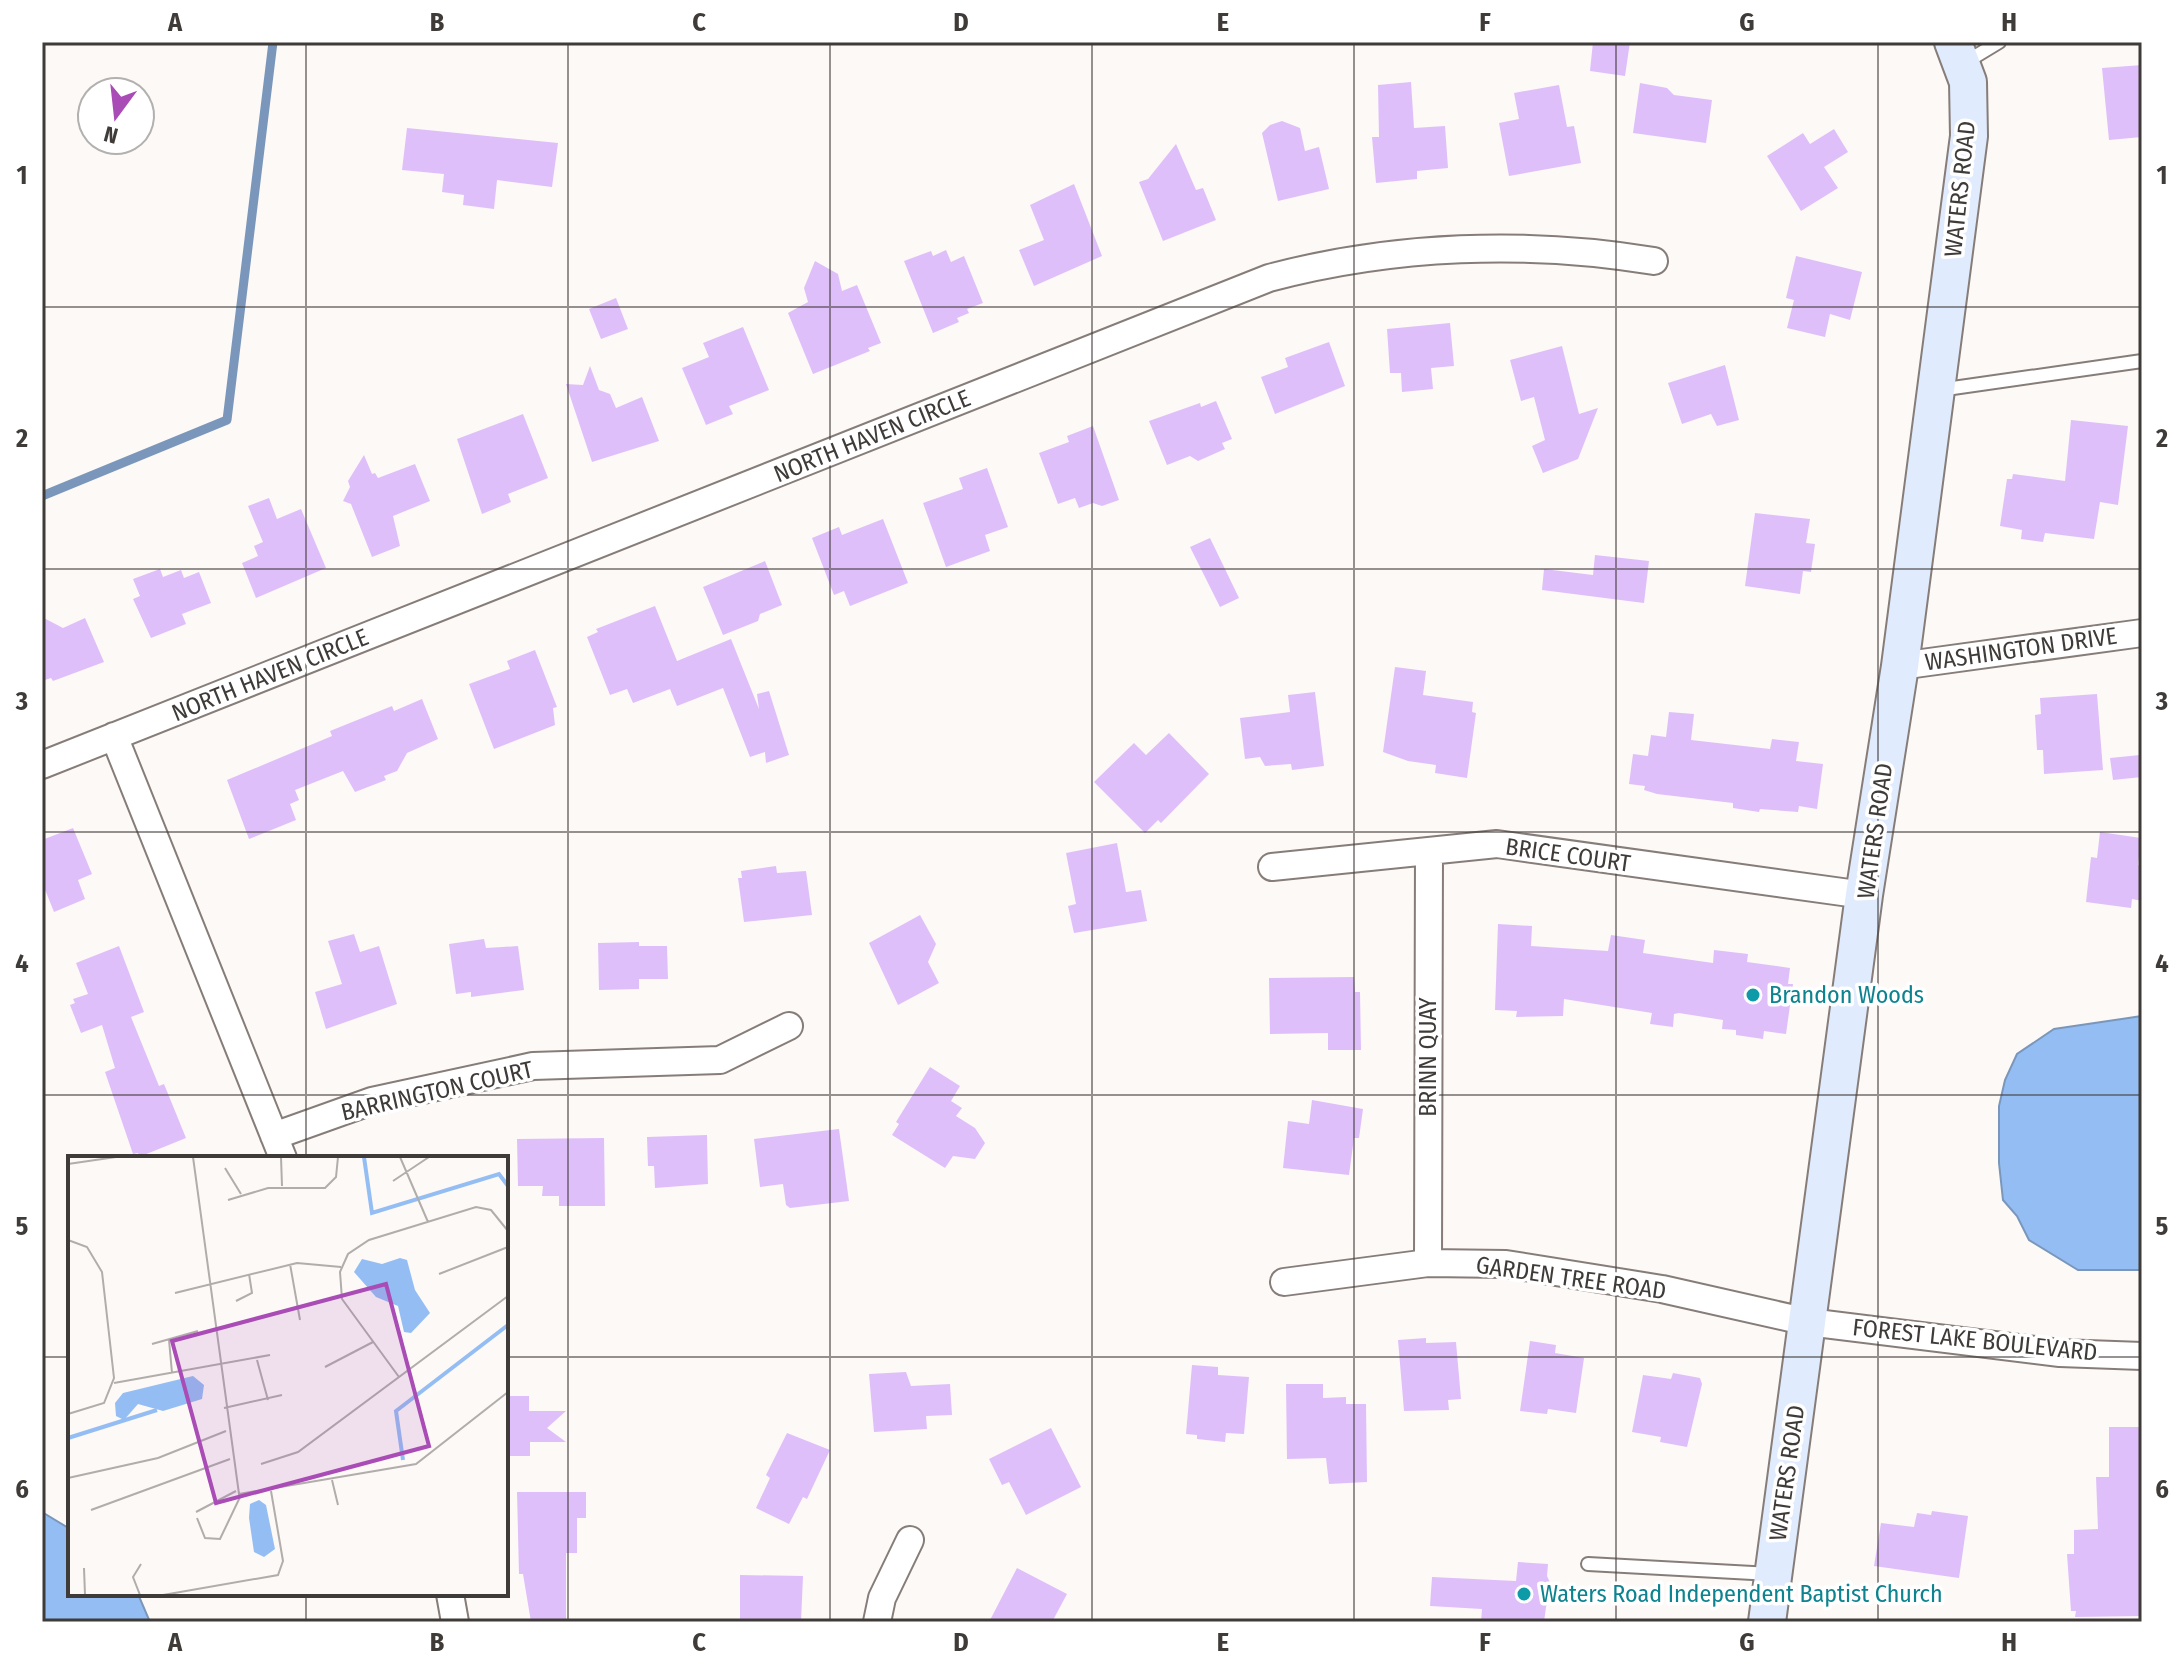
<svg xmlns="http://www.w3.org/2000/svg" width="2184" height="1664" viewBox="0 0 2184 1664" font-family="'Fira Sans Condensed',sans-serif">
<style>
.water{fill:#94bef3;stroke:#7a97bb;stroke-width:2}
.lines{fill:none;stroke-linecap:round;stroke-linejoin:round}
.stream{stroke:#7a97bb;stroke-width:9}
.building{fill:#dfbffa}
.lane-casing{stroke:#867d79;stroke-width:16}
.street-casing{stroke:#867d79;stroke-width:30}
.secondary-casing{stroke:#867d79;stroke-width:40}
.lane{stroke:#fff;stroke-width:12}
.street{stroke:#fff;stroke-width:26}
.secondary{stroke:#e0ebfd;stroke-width:36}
.grid{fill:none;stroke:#3f3b39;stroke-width:2;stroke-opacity:0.55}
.culture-dot{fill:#0f9aa8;stroke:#fff;stroke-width:3}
.labels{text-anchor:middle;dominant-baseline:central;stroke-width:7;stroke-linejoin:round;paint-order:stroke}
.street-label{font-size:24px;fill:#3f3b39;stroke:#fff}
.culture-label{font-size:24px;fill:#0d838f;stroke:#fff;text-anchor:start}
.inset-river{fill:none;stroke:#94bef3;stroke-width:4}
.inset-road{fill:none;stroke:#b1adab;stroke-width:2}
.view{fill:#a94cb6;fill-opacity:0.15;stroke:#a94cb6;stroke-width:4}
.inset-edge{fill:none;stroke:#3f3b39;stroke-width:4}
.neatline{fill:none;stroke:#3f3b39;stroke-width:3}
.grid-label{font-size:26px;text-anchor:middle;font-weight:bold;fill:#3f3b39}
</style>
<rect width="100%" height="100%" fill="#fdf9f7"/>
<path class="water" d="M2142 1016V1270H2078L2029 1240 2017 1216 2003 1200 1999 1163V1106L2005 1080 2017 1054 2054 1029Z
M42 1512 70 1529V1594H138L150 1622H42Z"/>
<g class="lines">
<path class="stream" d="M42 496 227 420 273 42"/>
</g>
<path class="building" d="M1593 42H1630L1625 76 1590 71Z
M2142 65V137L2109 140 2102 68Z
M1411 82 1414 128 1445 126 1448 168 1417 171V179L1376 183 1372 137H1379L1378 85Z
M1640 83 1667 88 1674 95 1712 100 1706 143 1633 133Z
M1559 85 1567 127 1574 126 1581 163 1509 176 1499 123 1519 119 1514 93Z
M1282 121 1300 128 1305 151 1319 147 1329 189 1278 201 1262 133 1270 125Z
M407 128 558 143 552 187 497 180 494 209 463 205 464 195 442 192 444 174 402 170Z
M1834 129 1848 152 1824 167 1838 188 1801 211 1767 156 1803 133 1810 144Z
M1176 144 1196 190 1203 188 1216 220 1163 241 1139 182 1148 179Z
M1074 184 1102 256 1034 286 1019 250 1044 240 1030 205Z
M946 250 951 262 964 256 983 303 967 309 969 313 957 318 959 322 933 333 904 261 931 251 933 256Z
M1796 256 1862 272 1850 320 1830 314 1825 337 1787 328 1794 300 1786 298Z
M815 261 838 274 842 291 857 285 881 343 868 348 870 351 813 374 788 313 808 302 804 288Z
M616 298 628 329 601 339 589 309Z
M1450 323 1454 366 1431 368 1433 389 1402 392 1401 373H1390L1387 329Z
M743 327 769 390 729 406 733 414 706 425 682 368 709 357 703 343Z
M1329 342 1345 386 1275 414 1261 377 1288 367 1285 358Z
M1562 346 1579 414 1598 408 1578 459 1543 473 1532 446 1545 440 1534 397 1521 401 1510 360Z
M1725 365 1739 420 1717 426 1711 414 1682 424 1668 383Z
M590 366 599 390 610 394 616 408 642 397 659 441 592 462 566 384 583 385Z
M1216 401 1232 439 1222 443 1225 449 1198 461 1190 456 1167 465 1149 421 1200 403 1201 407Z
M523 414 548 478 508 494 511 502 482 514 457 439Z
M2071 420 2128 426 2118 505 2100 502 2094 539 2045 533 2043 542 2021 539 2022 530 2000 526 2007 479H2012L2013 474 2065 481Z
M1093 426 1119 500 1102 506 1093 503 1079 508 1075 498 1058 504 1039 453 1069 442 1067 436Z
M364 455 372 474 375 473 378 478 415 464 430 501 393 516 400 546 372 557 351 504 343 501 350 487 348 481Z
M987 468 1008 527 985 535 990 551 946 567 923 503 963 489 959 478Z
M269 498 277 519 301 509 326 568 256 598 242 563 258 556 254 546 263 542 248 506Z
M1755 513 1810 519 1806 543 1815 544 1811 572 1803 571 1800 594 1745 586Z
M883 519 908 583 850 606 844 591 834 595 812 538 839 527 842 535Z
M1210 538 1239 598 1220 607 1190 547Z
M1595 555 1649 561 1644 603 1542 590 1544 569 1593 575Z
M765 561 782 605 760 614 758 621 723 635 703 587Z
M160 569 163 577 181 570 184 578 199 572 211 603 182 614 186 624 151 638 133 599 140 596 133 579Z
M655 606 677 661 731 639 759 709 757 694 769 691 789 755 766 763 765 752 750 757 723 688 677 706 670 689 633 703 627 689 610 695 587 637 598 632 596 629Z
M42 617 63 628 85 618 104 662 53 681 51 678 42 681Z
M535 650 557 707 553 708 555 725 494 749 469 684 510 669 507 661Z
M1395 667 1426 671 1423 695 1473 702 1472 712 1476 713 1467 778 1435 773 1436 765 1408 761 1383 752Z
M1315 692 1324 766 1292 770 1291 764 1265 766 1260 757 1245 759 1240 718 1290 712 1288 695Z
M2097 694 2103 770 2044 774 2043 750H2037L2035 715 2041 714 2040 698Z
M422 699 438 739 407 753 397 771 384 776 386 780 355 792 343 771 295 790 299 800 290 804 296 820 249 839 227 780 332 736 330 731 392 706 394 711Z
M1669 712 1694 714 1691 740 1770 749 1772 739 1799 742 1796 761 1823 764 1817 809 1799 806 1798 812 1760 809 1759 812 1733 808V803L1657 794 1644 790 1645 786 1629 784 1633 754 1648 756 1651 735 1666 737Z
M1169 733 1209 774 1161 823 1158 820 1145 833 1094 782 1134 743 1146 755Z
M2140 755 2142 777 2113 780 2110 758Z
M73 828 92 874 78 880 85 899 54 912 42 882V840Z
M2100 832 2141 838 2138 865 2142 866V901L2132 899 2131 908 2086 902 2091 857 2097 858Z
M1117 843 1126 892 1141 890 1147 921 1074 933 1068 906 1076 904 1066 853Z
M776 866 777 873 806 871 812 915 744 922 738 878H742L741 871Z
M920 915 936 944 928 962 939 983 898 1005 869 943Z
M1498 924 1532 926 1531 946 1608 951 1611 935 1645 940 1643 953 1713 963 1714 950 1748 954 1747 962 1790 968 1788 984H1793L1786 1034 1764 1031 1763 1039 1736 1035V1030L1722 1029 1723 1020 1679 1013 1674 1014 1673 1027 1650 1024 1652 1013 1564 999 1563 1016 1516 1017 1517 1011 1495 1010Z
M354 934 360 952 379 946 397 1004 326 1029 315 992 342 984 328 941Z
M484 939 486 948 518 946 524 990 471 997V992L456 994 449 944Z
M639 942V946H667L668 979H639V989L599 990 598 943Z
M119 946 144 1012 131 1017 159 1086 164 1084 186 1138 139 1157 138 1153 133 1154 105 1072 115 1068 102 1025 81 1033 70 1005 75 1003 73 999 88 994 76 963Z
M1354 977 1355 992H1360L1361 1050H1328V1033L1270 1034 1269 978Z
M930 1067 960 1086 951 1101 962 1108 956 1116 975 1128 985 1143 975 1159 953 1156 945 1168 892 1135 899 1124 896 1122Z
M1312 1100 1363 1109 1359 1138H1354L1349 1175 1283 1168 1288 1121 1309 1124Z
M839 1129 849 1201 790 1208 786 1205 783 1184 760 1187 754 1139Z
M707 1135 708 1184 655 1188 654 1166H648L647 1137Z
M604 1138 605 1206H559V1196H542L543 1186H518L517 1139Z
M1426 1338V1343L1456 1342 1461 1399 1448 1400 1449 1410 1404 1411 1398 1340Z
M1530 1341 1556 1345 1555 1353 1584 1358 1576 1413 1548 1409 1547 1414 1520 1411Z
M1192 1365 1218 1367V1375L1249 1377 1244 1434 1226 1433 1225 1442 1197 1439V1435L1186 1434Z
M906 1372 911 1386 950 1384 952 1415 926 1416 927 1429 874 1432 869 1374Z
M1673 1373 1700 1378 1702 1384 1687 1447 1660 1442 1661 1437 1632 1432 1643 1375 1671 1379Z
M1286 1384H1323V1398L1346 1397V1404H1366L1367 1482 1329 1484 1326 1458 1287 1459Z
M506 1396H529V1411H566L547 1428 566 1442H530V1456H506Z
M2109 1427H2142V1616L2075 1617 2076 1611H2071L2067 1554H2074V1530L2098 1529 2096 1477H2109Z
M1051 1428 1081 1487 1026 1515 1009 1482 1002 1485 989 1459Z
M787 1433 830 1450 807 1499 803 1497 789 1524 756 1508 770 1478 766 1475Z
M517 1492H586V1518H577V1553H566V1622H531L523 1574H519Z
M1932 1511 1968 1516 1959 1578 1874 1566 1881 1523 1914 1527 1917 1513 1931 1515Z
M1518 1562 1548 1564 1547 1576 1554 1591 1546 1607 1544 1622H1481L1482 1609 1430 1606 1432 1577 1516 1581Z
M1017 1568 1067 1594 1052 1622H989Z
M740 1575 803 1576 801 1622H740Z"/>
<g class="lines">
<defs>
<path id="lane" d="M1966 62 1999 42
M1939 390 2142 361
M1588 1564 1771 1574"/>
<path id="street" d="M1900 666 2142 633
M114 736 283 1158
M42 765 1269 278C1393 245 1527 240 1654 261
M1272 867 1497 844 1864 895
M274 1136 372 1101 533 1066 720 1060 789 1026
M1428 1263 1429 851
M1284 1282 1428 1263 1506 1264 1662 1289 1808 1322 2060 1353 2142 1356
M450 1594 455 1622
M877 1622 882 1598 910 1540"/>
<path id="secondary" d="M1767 1622 1864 895 1900 666 1969 136 1968 82 1953 42"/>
</defs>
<use href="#lane" class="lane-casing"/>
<use href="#street" class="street-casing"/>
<use href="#secondary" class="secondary-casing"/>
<use href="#lane" class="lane"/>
<use href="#street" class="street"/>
<use href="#secondary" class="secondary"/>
</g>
<path class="grid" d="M306 42V1158M568 42V1622M830 42V1622M1092 42V1622M1354 42V1622M1616 42V1622M1878 42V1622M42 307H2142M42 569H2142M42 832H2142M42 1095H2142M42 1357H70M506 1357H2142M306 1594V1622"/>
<g class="culture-dot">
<circle cx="1753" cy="995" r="8"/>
<circle cx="1524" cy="1594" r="8"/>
</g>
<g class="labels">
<g class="street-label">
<text transform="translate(1960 189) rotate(-84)">WATERS ROAD</text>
<text transform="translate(872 436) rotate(-22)">NORTH HAVEN CIRCLE</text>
<text transform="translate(2021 649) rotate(-8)">WASHINGTON DRIVE</text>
<text transform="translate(270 675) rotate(-22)">NORTH HAVEN CIRCLE</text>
<text transform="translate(1875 831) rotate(-82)">WATERS ROAD</text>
<text transform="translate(1568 855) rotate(8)">BRICE COURT</text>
<text transform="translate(1428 1057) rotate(-90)">BRINN QUAY</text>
<text transform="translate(437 1091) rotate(-13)">BARRINGTON COURT</text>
<text transform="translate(1571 1278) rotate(8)">GARDEN TREE ROAD</text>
<text transform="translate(1975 1340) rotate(6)">FOREST LAKE BOULEVARD</text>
<text transform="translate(1787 1473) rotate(-82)">WATERS ROAD</text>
</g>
<g class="culture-label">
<text x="1769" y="995">Brandon Woods</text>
<text x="1540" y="1594">Waters Road Independent Baptist Church</text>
</g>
</g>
<g transform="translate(68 1156)">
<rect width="440" height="440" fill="#fdf9f7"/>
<path d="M332 102 339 104 347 134 362 157 343 177 336 176 330 150 308 141 286 116 294 103 314 108ZM125 220 136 229 134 243 95 255 70 248 56 264 48 260 47 247 55 237ZM191 344 198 349 207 393 196 401 186 396 181 362 182 348Z" fill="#94bef3"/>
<path class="inset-river" d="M296 1 304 57 431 18 440 30M0 282 89 254M335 304 328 255 440 169"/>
<path class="inset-road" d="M125 1 171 338 348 308 440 236M213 1 214 30M332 1 360 66M0 8 48 1M157 12 173 38M325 25 361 1M160 44 200 32H257L268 21 270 1M0 84 19 91 34 116 46 222 36 247 0 258M222 108 232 164M371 118 440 91M107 137 229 107 273 111M168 145 184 137 181 118M101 184 104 217M84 188 130 175M189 204 200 244M257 211 305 186M331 221 274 143 272 116 280 98 301 84 408 51 423 54 440 75M46 227 202 199M156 252 214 239M193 308 230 296 440 140M0 322 90 302 158 275M264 324 270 349M23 354 162 303M128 356 168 335M129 362 137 382 152 383 173 339M16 412 17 439M72 439 65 421 73 408M95 439 210 419 215 405 203 335"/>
<path class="view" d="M318 128 361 290 148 347 104 185Z"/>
<rect width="440" height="440" class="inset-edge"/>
</g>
<rect width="2184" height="1664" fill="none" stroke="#ffffff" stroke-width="88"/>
<g transform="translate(116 116) rotate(195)"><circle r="38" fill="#ffffff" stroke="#b2b1b0" stroke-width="2"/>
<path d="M0-6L14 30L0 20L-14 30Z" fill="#a94cb6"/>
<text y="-12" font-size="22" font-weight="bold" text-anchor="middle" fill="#3f3b39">N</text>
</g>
<rect x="44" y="44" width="2096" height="1576" class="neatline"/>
<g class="grid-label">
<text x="175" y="31">A</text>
<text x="437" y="31">B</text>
<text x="699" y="31">C</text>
<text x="961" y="31">D</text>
<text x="1223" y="31">E</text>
<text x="1485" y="31">F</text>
<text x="1747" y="31">G</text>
<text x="2009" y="31">H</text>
<text x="22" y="184">1</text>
<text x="2162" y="184">1</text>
<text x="22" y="447">2</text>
<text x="2162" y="447">2</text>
<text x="22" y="710">3</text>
<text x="2162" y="710">3</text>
<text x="22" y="972">4</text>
<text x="2162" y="972">4</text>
<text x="22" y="1235">5</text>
<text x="2162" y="1235">5</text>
<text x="22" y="1498">6</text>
<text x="2162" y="1498">6</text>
<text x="175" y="1651">A</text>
<text x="437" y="1651">B</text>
<text x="699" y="1651">C</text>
<text x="961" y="1651">D</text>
<text x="1223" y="1651">E</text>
<text x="1485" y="1651">F</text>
<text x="1747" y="1651">G</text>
<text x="2009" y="1651">H</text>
</g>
</svg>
